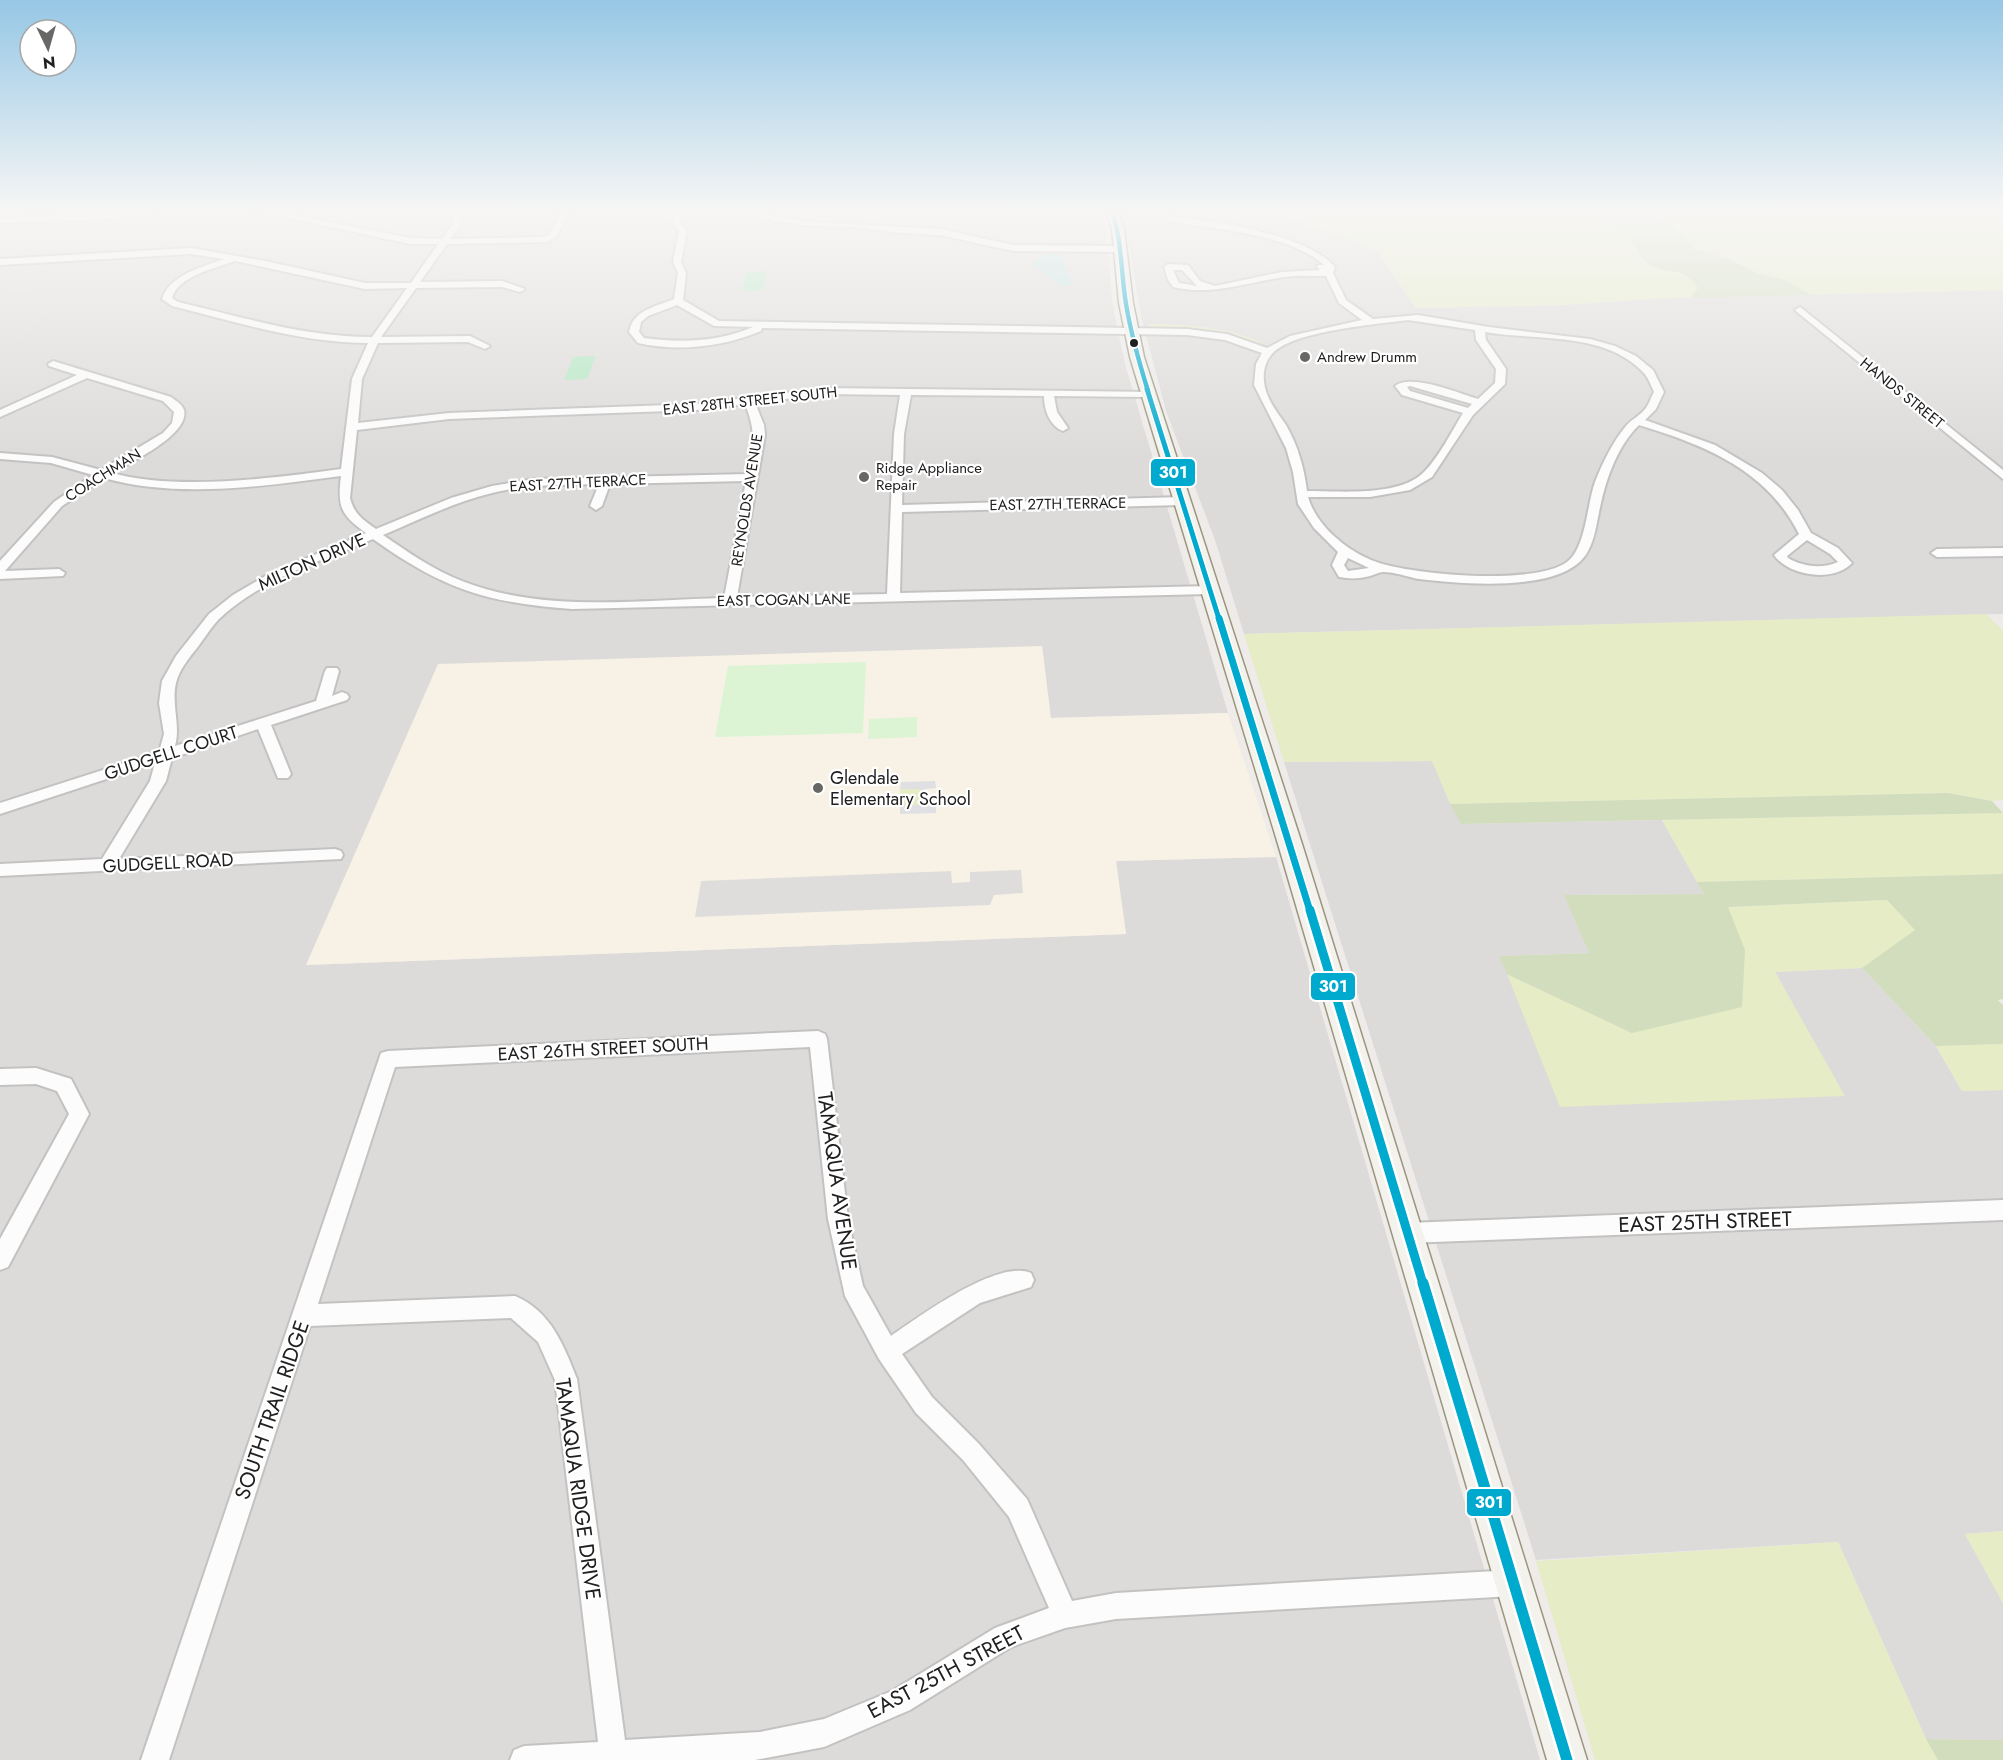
<svg xmlns="http://www.w3.org/2000/svg" width="2003" height="1760" viewBox="0 0 2003 1760" font-family="Jost,sans-serif">
<style>
.residential{fill:#dddbda}
.education{fill:#f7f2e5}
.religious{fill:#dcdbda}
.grass{fill:#e5ecc6}
.forest{fill:#d1ddbd}
.park{fill:#dcf4d4}
.pitch{fill:#b2e7c2}
.parking{fill:#dedddc}
.plaza{fill:#dfdfe4}
.water{fill:#bbe3e1}
.lines{fill:none;stroke-linecap:round;stroke-linejoin:round}
.minor-casing{stroke:#c4c2c1;stroke-width:4}
.secondary-casing{stroke:#9a957f;stroke-width:3}
.minor{fill:#fcfcfc;fill-rule:evenodd}
.secondary{fill:#f4f2ec;fill-rule:evenodd}
.bus-1-far4-casing{stroke:#fff;stroke-width:7}
.bus-1-far3-casing{stroke:#fff;stroke-width:8}
.bus-1-far2-casing{stroke:#fff;stroke-width:10}
.bus-1-far1-casing{stroke:#fff;stroke-width:14}
.bus-1-casing{stroke:#fff;stroke-width:16}
.bus-1-far4{stroke:#00a9ce;stroke-width:4.5}
.bus-1-far3{stroke:#00a9ce;stroke-width:5}
.bus-1-far2{stroke:#00a9ce;stroke-width:7}
.bus-1-far1{stroke:#00a9ce;stroke-width:9}
.bus-1{stroke:#00a9ce;stroke-width:11}
.bus-dot{fill:#202020;stroke:#fff;stroke-width:2}
.poi-dot{fill:#686766;stroke:#fff;stroke-width:2}
.labels{text-anchor:middle;stroke-width:4.5;stroke-linejoin:round;paint-order:stroke}
.far-poi-label{font-size:15px;fill:#202020;stroke:#fff;text-anchor:start}
.far-street-label{font-size:15px;fill:#202020;stroke:#fff}
.street-label{font-size:18px;fill:#202020;stroke:#fff}
.poi-label{font-size:18px;fill:#202020;stroke:#fff;text-anchor:start}
.near-street-label{font-size:21px;fill:#202020;stroke:#fff}
.line-badge{stroke:#fff;stroke-width:2}
.badge-label{font-size:16px;text-anchor:middle;font-weight:bold;fill:#fff}
</style>
<rect width="100%" height="100%" fill="#eeebe9"/>
<path class="residential" d="M0,211H1101L1106,230L1113,307L1125,364L1228,713L1050,718L1042,646L307,965L1126,934L1115,861L1276,857L1540,1760H0V351L73,288L0,289Z
M1119,211H1261L1278,214L1377,250L1416,308L1561,305L1668,298L2003,290V614L1244,634L1215,540L1166,411L1141,316L1129,245Z
M1432,761L1461,824L1662,820L1704,894L1565,895L1589,953L1500,956L1844,1096L1775,972L1862,968L1936,1046L1962,1091L2003,1090V1531L1965,1534L2003,1603V1740L1926,1739L1838,1542L1536,1560L1284,762Z"/>
<path class="education" d="M1042,646L1051,718L1228,713L1276,857L1116,861L1126,934L306,965L438,664Z"/>
<path class="religious" d="M74,287L0,351V289Z"/>
<path class="grass" d="M1261,211H2003V290L1668,298L1561,305L1416,308L1377,250L1278,214Z
M1151,324C1184,324 1236,328 1265,345L1224,335L1146,327Z
M1986,614L2003,631V800L1992,801L1948,793L1450,804L1432,761L1284,762L1244,634Z
M900,789H920V806H900Z
M2003,813V874L1697,882L1662,820Z
M1887,900L1915,930L1862,968L1775,972L1845,1096L1560,1107L1507,974L1632,1033L1745,950L1727,907Z
M2003,1044V1090L1962,1091L1936,1046Z
M2003,1531V1603L1965,1534Z
M1838,1542L1926,1739L1938,1760H1595L1536,1561Z"/>
<path class="forest" d="M1559,211H1639L1662,220L1675,228L1695,249L1729,259L1759,274L1784,280L1811,295L1690,298L1698,288C1679,262 1669,277 1649,264C1640,258 1636,246 1628,239C1609,221 1584,218 1559,211Z
M1948,793L1992,801L2003,813L1461,824L1450,804Z
M2003,874V999L1998,1000L2003,1005V1044L1936,1046L1862,968L1915,930L1887,900L1728,907L1745,950L1742,1007L1632,1033L1507,974L1499,956L1589,953L1564,895L1704,894L1697,882Z
M1926,1739L2003,1740V1760H1938Z"/>
<path class="park" d="M866,662L863,733L715,737L728,666Z
M917,717V737L868,739L869,719Z"/>
<path class="pitch" d="M766,272L763,290L742,291L746,273Z
M596,356L587,379L564,380L573,357Z"/>
<path class="parking" d="M1021,870L1023,893L994,895L990,905L695,917L701,881L951,871L952,883L970,882V872Z"/>
<path class="plaza" d="M935,781L936,788L925,789V805H936V813L900,814V806L920,805V789H900L901,782Z"/>
<path class="water" d="M1059,251L1073,285L1062,286L1033,266C1038,256 1049,252 1059,251Z"/>
<g class="lines">
<g class="minor-casing">
<path id="minor" d="M136,211H163L107,219L0,223V219Z
M255,211H272L411,238L442,239L453,224L452,211H460C464,223 457,230 450,239L543,237L550,234L561,211H569L557,236L548,242L447,244L420,282L502,281L525,289L520,292L502,287L416,288L381,337L470,336L490,346L485,349L468,342L378,343L362,379L358,423L449,413L697,404L825,388L1153,392V396L1149,397L1054,396L1057,412L1068,428L1063,431C1050,426 1044,410 1044,396L911,395L904,434L902,505L1182,497L1188,501L1182,505L902,512L900,593L1210,586L1216,590L1210,594L572,609C487,603 443,589 373,539C321,561 261,579 219,619C211,627 204,639 197,648C189,658 179,670 176,683C171,705 181,725 175,746L316,701L325,671L327,668H337L339,671L332,696L342,692L347,694L349,697L347,700L271,725L291,774L288,778H278L258,729L172,758L166,781L119,859L335,849L341,851L343,855L341,859L0,876V864L102,859L150,781L155,763L0,814V803L159,752L164,734L159,703L162,681L176,656L209,614L233,595L267,575L366,533C341,515 337,507 341,476C266,486 178,499 104,478L62,506L5,571L59,569L65,573L63,576L0,579V561L54,502L93,475L51,463L0,459V453L52,457L101,470L163,433L172,423L174,412L163,401L87,378L0,417V410L77,375L49,366L48,364L53,361L171,397C176,401 182,404 184,410C190,435 129,463 112,473C177,491 274,478 341,469L352,379L368,343C302,343 236,322 172,306L162,299C169,275 203,267 224,259L191,254L0,265V259L191,248L265,261L365,283H411L438,244H411ZM235,261L365,289L407,288L372,337C305,337 242,317 178,302L172,298C178,276 216,268 235,261ZM825,394L900,395L894,434L887,594L737,597L765,435L764,425L755,403ZM745,404C757,434 753,443 747,474L534,479L492,486L451,498L376,529C363,520 354,514 350,498L357,430L449,419L697,410ZM746,481L724,598C639,600 543,613 462,581C433,570 408,552 383,535C419,520 454,502 492,493C527,484 563,485 599,484L590,506L596,510L602,506L610,484Z
M680,211H690L682,217L680,223L687,231L681,262L686,273L683,300L719,321L1187,329L1227,334L1267,348L1290,336L1362,320L1339,303L1326,276C1312,276 1298,275 1284,277C1245,283 1212,296 1173,287L1168,280L1164,267L1168,264L1188,265L1200,281L1215,286L1282,272L1320,270L1317,267L1318,265H1324C1289,233 1212,229 1167,221V217H1170C1213,220 1306,234 1335,267L1333,273L1346,300L1373,319L1418,315L1489,327L1590,339L1615,346L1636,356L1653,370L1664,392L1656,409L1645,420L1715,445L1762,473L1782,490L1798,510L1811,533L1838,548L1852,563C1834,583 1788,576 1774,555L1799,534C1767,470 1705,445 1639,425C1619,444 1607,476 1601,503C1597,519 1596,537 1588,551C1566,594 1461,584 1419,579C1408,577 1395,572 1383,572C1379,572 1374,575 1370,576C1359,579 1350,579 1339,577L1332,565L1338,552L1314,528L1298,504L1293,472L1286,448L1254,385L1256,364L1262,353L1225,340L1187,335L762,328L761,331C723,347 679,352 638,343L629,332C633,310 655,307 674,299L678,273L673,262L679,231L672,223L675,214ZM1173,270H1182L1197,286L1179,283ZM677,305L714,326L753,327C718,342 682,343 644,338L639,332L641,322L648,316ZM1408,320L1475,330L1476,340L1496,369L1495,383L1478,399C1458,393 1411,373 1395,386L1402,395L1463,413C1452,431 1439,457 1424,472C1400,497 1340,491 1307,491C1304,467 1298,446 1286,425C1279,415 1271,405 1267,394C1262,381 1262,365 1272,354C1291,331 1378,324 1408,320ZM1485,332C1536,341 1604,331 1643,372C1648,377 1651,385 1654,392C1651,397 1649,404 1646,408C1640,416 1632,419 1626,426C1612,443 1603,462 1595,482C1587,504 1586,548 1567,562C1535,586 1406,575 1371,560C1345,549 1316,525 1308,497H1370L1410,490L1432,477L1473,415L1505,384L1506,369L1486,340ZM1410,386L1472,404L1468,408L1410,391L1407,387ZM1807,540L1830,554L1838,562C1823,569 1803,567 1788,558L1787,556ZM1348,558L1369,568L1348,571L1344,565Z
M747,211H759L774,217L809,222L940,229L1013,245L1120,246L1124,249L1120,252L1013,251L940,235L891,232L855,227L809,226L772,221Z
M1800,307L2003,470V479L1797,312L1795,310Z
M2003,548V556L1937,557L1931,553L1937,549Z
M818,1031L825,1034L827,1039L848,1219L863,1286L891,1336C919,1317 997,1259 1031,1273L1034,1280L1031,1287L980,1303L902,1354L932,1397L979,1444L1027,1499L1072,1601L1116,1593L1513,1570L1522,1574L1526,1583L1522,1592L1513,1596L1116,1619L1065,1628L1011,1647L910,1710L824,1747L755,1760H510L514,1750L524,1746L598,1742L555,1380L538,1342L511,1318L310,1326L169,1760H141L381,1053L388,1051ZM810,1047L828,1219L845,1296L879,1359L916,1413L963,1460L1009,1517L1049,1608L995,1628L892,1691L824,1719L760,1732L625,1740L577,1379C564,1346 551,1311 515,1296L318,1304L395,1067Z
M36,1068L71,1079L89,1114L8,1267L0,1270V1239L69,1114L57,1091L36,1084L0,1085V1069Z
M2003,1200V1220L1407,1243L1400,1240L1397,1233L1400,1226L1407,1223Z"/>
</g>
<g class="secondary-casing">
<path id="secondary" d="M1106,211H1118L1124,229L1133,303L1144,357L1302,844L1587,1760H1547L1278,844L1130,357L1119,303L1112,229Z"/>
</g>
<use href="#minor" class="minor"/>
<use href="#secondary" class="secondary"/>
<g class="bus-1-far4-casing">
<path id="bus-1-far4" d="M1112,211C1122,241 1121,273 1126,304C1131,334 1139,362 1148,391"/>
</g>
<g class="bus-1-far3-casing">
<path id="bus-1-far3" d="M1147,389L1219,619"/>
</g>
<g class="bus-1-far2-casing">
<path id="bus-1-far2" d="M1219,618L1310,911"/>
</g>
<g class="bus-1-far1-casing">
<path id="bus-1-far1" d="M1310,910L1423,1284"/>
</g>
<g class="bus-1-casing">
<path id="bus-1" d="M1423,1283L1567,1760"/>
</g>
<use href="#bus-1-far4" class="bus-1-far4"/>
<use href="#bus-1-far3" class="bus-1-far3"/>
<use href="#bus-1-far2" class="bus-1-far2"/>
<use href="#bus-1-far1" class="bus-1-far1"/>
<use href="#bus-1" class="bus-1"/>
</g>
<linearGradient id="sky" x2="0" y2="1"><stop stop-color="#96c7e5"/><stop offset="0.46" stop-color="#f7f6f5"/><stop offset="1" stop-color="#f7f6f5" stop-opacity="0"/></linearGradient>
<rect width="2003" height="458" fill="url(#sky)"/>
<circle class="bus-dot" cx="1134" cy="343" r="5"/>
<g class="poi-dot">
<circle cx="1305" cy="357" r="6"/>
<circle cx="864" cy="477" r="6"/>
<circle cx="818" cy="788" r="6"/>
</g>
<g class="labels">
<g class="far-poi-label">
<text x="1317" y="362">Andrew Drumm</text>
<text x="876" y="473">Ridge Appliance<tspan x="876" dy="17">Repair</tspan></text>
</g>
<g class="far-street-label">
<text transform="translate(1902 393) rotate(39)" y="5">HANDS STREET</text>
<text transform="translate(750 401) rotate(-6)" y="5">EAST 28TH STREET SOUTH</text>
<text transform="translate(103 475) rotate(-32)" y="5">COACHMAN</text>
<text transform="translate(578 483) rotate(-3)" y="5">EAST 27TH TERRACE</text>
<text transform="translate(747 500) rotate(-81)" y="5">REYNOLDS AVENUE</text>
<text transform="translate(1058 504) rotate(-1)" y="5">EAST 27TH TERRACE</text>
<text transform="translate(784 600) rotate(-1)" y="5">EAST COGAN LANE</text>
</g>
<g class="street-label">
<text transform="translate(312 562) rotate(-24)" y="6">MILTON DRIVE</text>
<text transform="translate(171 753) rotate(-18)" y="6">GUDGELL COURT</text>
<text transform="translate(168 863) rotate(-3)" y="6">GUDGELL ROAD</text>
<text transform="translate(603 1049) rotate(-3)" y="6">EAST 26TH STREET SOUTH</text>
</g>
<g class="poi-label">
<text x="830" y="784">Glendale<tspan x="830" dy="21">Elementary School</tspan></text>
</g>
<g class="near-street-label">
<text transform="translate(837 1181) rotate(82)" y="7">TAMAQUA AVENUE</text>
<text transform="translate(1705 1222) rotate(-2)" y="7">EAST 25TH STREET</text>
<text transform="translate(272 1410) rotate(-71)" y="7">SOUTH TRAIL RIDGE</text>
<text transform="translate(578 1489) rotate(82)" y="7">TAMAQUA RIDGE DRIVE</text>
<text transform="translate(946 1672) rotate(-28)" y="7">EAST 25TH STREET</text>
</g>
</g>
<g class="line-badge">
<rect x="1150" y="458" width="46" height="29" rx="6" fill="#00a9ce"/>
<rect x="1310" y="972" width="46" height="29" rx="6" fill="#00a9ce"/>
<rect x="1466" y="1488" width="46" height="29" rx="6" fill="#00a9ce"/>
</g>
<g class="badge-label">
<text x="1173" y="478">301</text>
<text x="1333" y="992">301</text>
<text x="1489" y="1508">301</text>
</g>
<g transform="translate(48 48) rotate(175)"><circle r="28" fill="#ffffff" stroke="#a6a6a6" stroke-width="1.5"/>
<path d="M0-4.5L10 22L0 15L-10 22Z" fill="#686766"/>
<text y="-9" font-size="16" font-weight="bold" text-anchor="middle" fill="#202020">N</text>
</g>
</svg>
